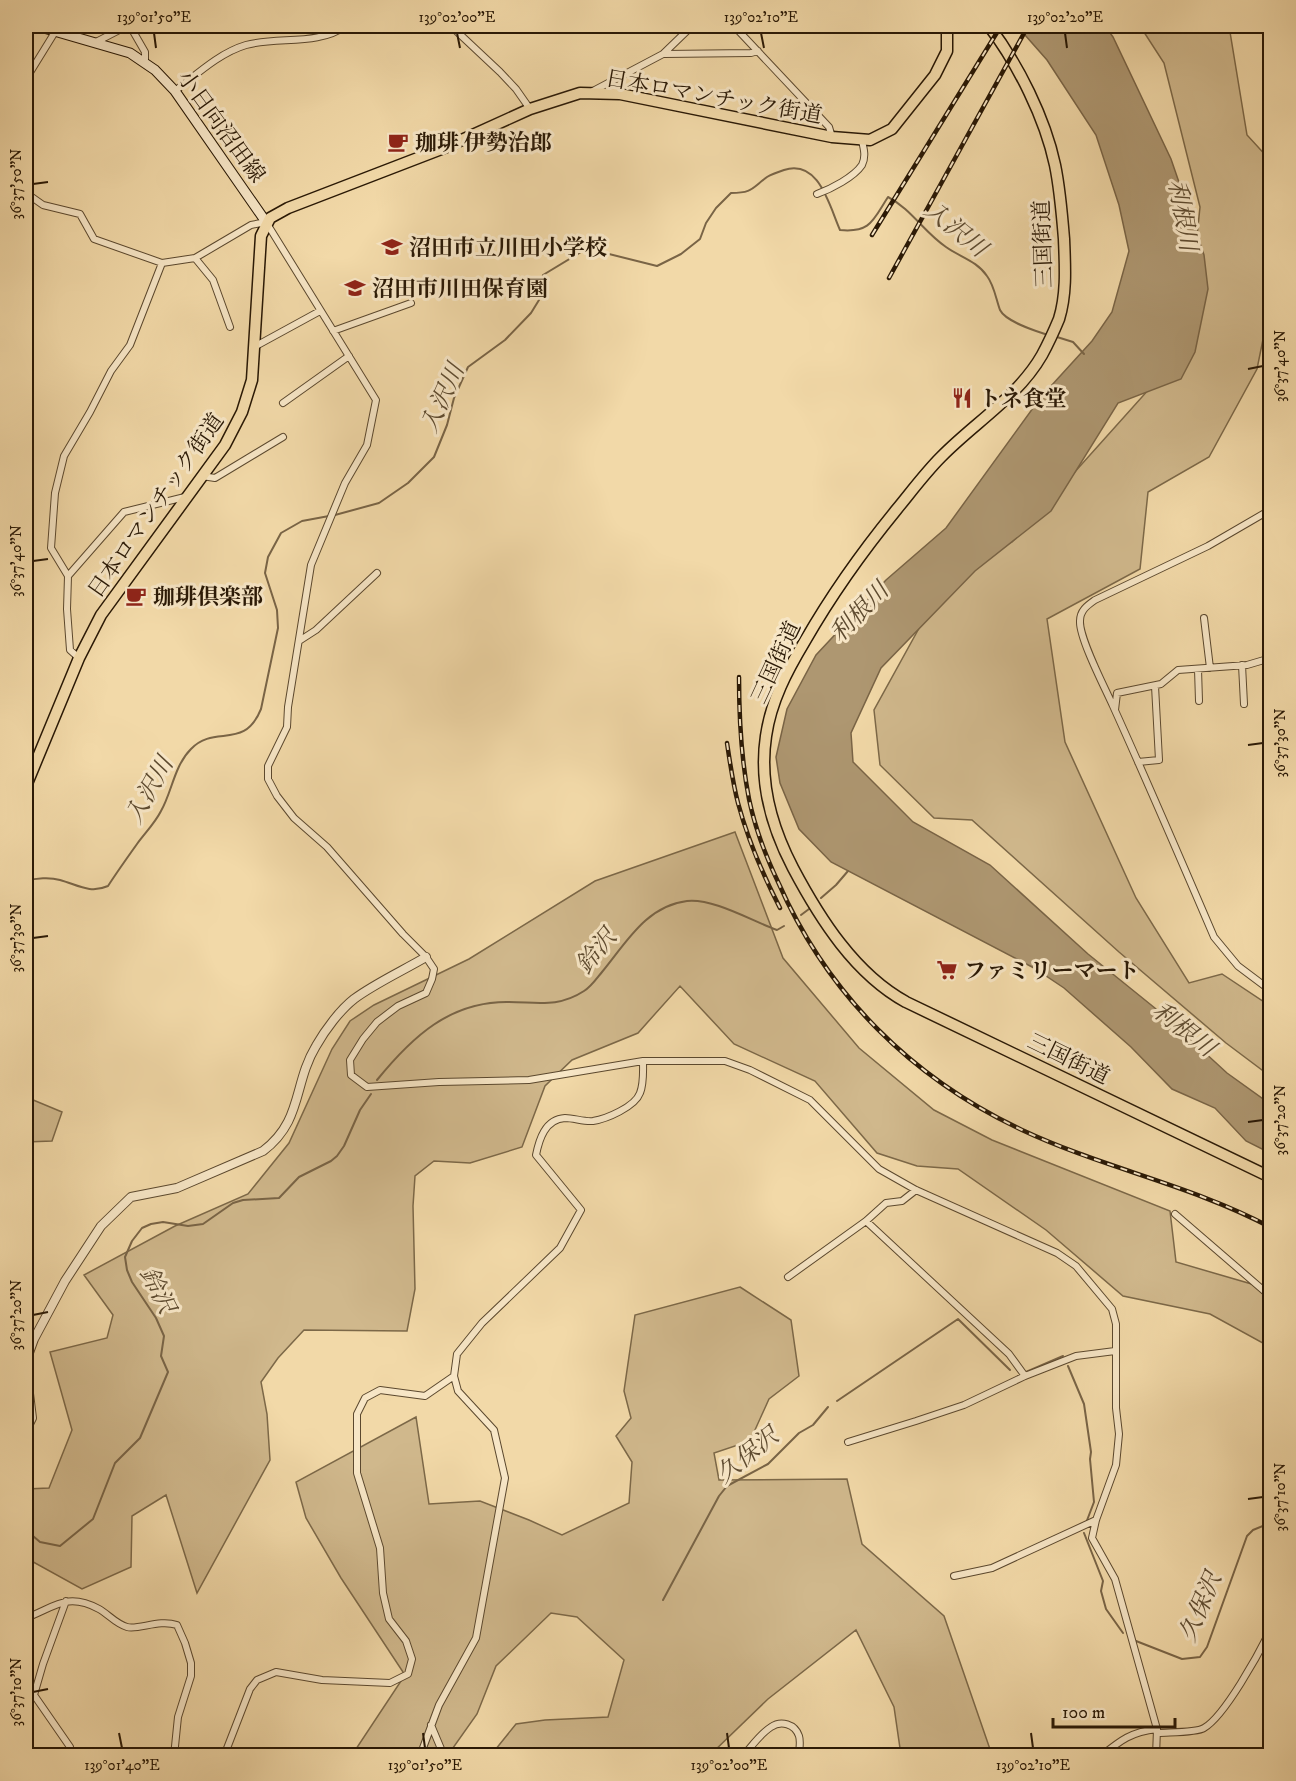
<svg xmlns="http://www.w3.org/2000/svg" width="1296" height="1781" viewBox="0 0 1296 1781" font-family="'IM FELL DW Pica','Noto Serif JP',serif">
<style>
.green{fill:#d0b88c;stroke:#7c6848;stroke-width:1.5}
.water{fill:#ae9771;stroke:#796446;stroke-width:1.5}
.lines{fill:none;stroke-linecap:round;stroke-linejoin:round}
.stream{stroke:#796446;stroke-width:2}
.minor-casing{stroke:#5b482e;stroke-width:8}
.tertiary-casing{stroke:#5b482e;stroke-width:10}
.secondary-casing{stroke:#291805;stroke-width:11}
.trunk-casing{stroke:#291805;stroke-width:13}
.minor{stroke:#f7e6c6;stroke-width:6}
.tertiary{stroke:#f7e6c6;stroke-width:8}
.secondary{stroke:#f7e6c6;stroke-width:9}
.trunk{stroke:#f2d9a8;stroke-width:10}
.rail-casing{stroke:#291805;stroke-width:4.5}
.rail{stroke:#f7e6c6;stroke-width:2;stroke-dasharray:7;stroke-linecap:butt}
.ticks{fill:none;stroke:#291805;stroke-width:2}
.labels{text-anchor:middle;stroke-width:6;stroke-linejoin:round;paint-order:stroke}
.street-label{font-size:22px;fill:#291805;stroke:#f7e6c6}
.poi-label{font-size:22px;font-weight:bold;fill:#291805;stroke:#f7e6c6;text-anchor:start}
.water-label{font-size:24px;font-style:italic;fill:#5e4b30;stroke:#f7e6c6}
.neatline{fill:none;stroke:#291805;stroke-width:2}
.ticks-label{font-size:15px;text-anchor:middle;fill:#291805}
</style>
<rect width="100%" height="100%" fill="#f2d9a8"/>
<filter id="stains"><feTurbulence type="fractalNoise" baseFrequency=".00333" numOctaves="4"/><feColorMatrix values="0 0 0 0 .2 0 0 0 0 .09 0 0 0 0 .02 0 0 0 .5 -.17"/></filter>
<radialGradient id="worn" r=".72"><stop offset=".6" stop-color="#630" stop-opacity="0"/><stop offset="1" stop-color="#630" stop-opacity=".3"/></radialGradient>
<path class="green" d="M1140,26H1229L1247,135L1270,160V305L1257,369L1209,457L1148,492L1140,569L1047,619L1065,742L1136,898L1189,983L1222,974L1270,1006V1076L1226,1043L1119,952L972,820L934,818L880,765L874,710L950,572L1012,542L1185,349L1200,207L1164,63Z
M735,832L783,958L859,1048L934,1110L992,1140L1170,1211L1176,1262L1255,1285L1270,1300V1347L1210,1314L1123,1296L1046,1230L958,1169L917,1166L877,1153L815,1081L734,1044L680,986L638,1033L572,1060L545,1086L522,1147L470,1163L434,1161L415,1176L413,1206L415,1289L407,1331L304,1330L278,1358L261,1382L267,1414L270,1460L197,1593L166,1495L132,1516L131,1567L82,1589L26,1558V1489L49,1488L72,1430L50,1352L107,1338L113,1315L84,1275L175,1226L248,1194L289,1143L332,1049L350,1021L374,1005L469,959L595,881Z
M26,1097L62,1112L52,1141L26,1142Z
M740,1287L791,1320L799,1376L769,1399L750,1441L714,1453L719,1480L847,1479L862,1544L944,1616L992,1755H901L894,1707L856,1630L768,1699L710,1755H491L516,1724L545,1720L608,1717L624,1660L577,1617L551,1613L496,1666L477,1714L448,1755H352L405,1675L341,1578L306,1518L296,1482L416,1417L429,1504L480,1501L529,1520L562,1535L629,1503L632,1462L616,1436L631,1418L624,1391L635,1315Z"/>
<path class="water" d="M1017,26H1105L1113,37L1171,159L1204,255L1208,289L1195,352L1181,379L1118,403L1051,511L975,571L881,668L851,733L853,762L913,822L990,865L1088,954L1166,1017L1227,1073L1270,1104V1153L1246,1141L1215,1108L1172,1089L1131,1047L1064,988L1034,968L831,862L799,829L780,783L776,757L787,709L816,655L886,580L946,528L1041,397L1092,341L1112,312L1129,251L1119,205L1096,135L1047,60Z"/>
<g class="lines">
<path class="stream" d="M1057,337L1073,342L1084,354
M335,515L379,503L408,483L434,457L447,425L454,398L468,367L505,340L531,313L539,300L543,275L581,252L593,250L657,266L681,254L700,239L706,223L716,208L731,193C752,193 751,189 767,177C772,174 778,172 784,170C819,159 829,205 840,230C871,233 873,220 888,197C911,209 924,232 946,247C960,257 977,261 987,276C994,285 996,299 1000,310C1006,322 1036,331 1048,335
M26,881C36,878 50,877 60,880C78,885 90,894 108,886C117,872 127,858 137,844C145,833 155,823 161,811C172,792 174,766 191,749C215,724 244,751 261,709L278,628L277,610L265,573L268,557L281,533L302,521L329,516
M821,898L836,885L848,871
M801,915L809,909
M377,1080C412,1037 450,1001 509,1002C537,1002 558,1008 584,991C591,987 597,978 602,972C626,943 646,906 687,901C713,898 752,921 777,930L784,926
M1068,1366L1084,1404L1091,1452L1090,1459L1094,1502L1086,1523
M1026,1372L1063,1356
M837,1401L958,1319L1010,1370
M26,1530L40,1542L60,1546L93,1519L115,1463L140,1438L168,1372L161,1356L164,1336L156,1318L132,1282L127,1270L125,1257L132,1241L142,1228L151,1224L163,1222L188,1226L203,1224L233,1203L243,1200L279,1198L299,1177L331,1161L337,1156L344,1146L360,1110L371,1094
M1084,1533L1103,1581L1101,1591L1106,1609L1123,1633
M663,1600L719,1496L727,1486L768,1464L799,1433L813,1425L828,1407
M1136,1641L1182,1659L1200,1657L1207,1647L1247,1536L1253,1530L1270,1523"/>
<g class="minor-casing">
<path id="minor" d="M130,26L145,52V61
M451,26L500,72L516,89L530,109
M734,26L829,127L832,137
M96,42L127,26
M664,54L751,53L758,51
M26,79L55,32
M175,91C196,75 219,53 246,45C279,36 317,46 346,26
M593,91L663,54L692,26
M26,193L43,205L80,214L94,239L162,263
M817,194C831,189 854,177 862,165C866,157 864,149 862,141
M195,258L213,280L230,327
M333,331L411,303
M254,347L320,311
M283,403L349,356
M202,476L215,478L283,437
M1270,510L1208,546L1095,600C1088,605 1080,610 1080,621C1079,638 1105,688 1113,706C1148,783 1181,860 1214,937L1238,966L1270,990
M68,576L124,512L185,497
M1204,618L1210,668
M299,641L316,630L377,573
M79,658L70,650L67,609L68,576L51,548L55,493L64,456L90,412L111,371L130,345L162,263L195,258L251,225L266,222L376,400L367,445L345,483L311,565L288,707L287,727L268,766V779L277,796L294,818L327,847L403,934L426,957L434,969L432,979L426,993L398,1006L377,1022L363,1039L350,1060L351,1075L367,1087L439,1082L529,1080L643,1061H725L750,1070L810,1100L879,1169L916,1190L1057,1253L1076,1266L1112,1309L1116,1324V1408L1119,1434L1116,1465L1096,1520L1092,1538L1115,1579L1157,1729L1156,1756
M1242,665L1244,704
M1198,669L1199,701
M1115,710L1117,693L1161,684L1178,670L1247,665L1264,660H1270
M1138,762L1159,760L1155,686
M1175,1214L1270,1296
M866,1221L1009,1354L1025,1376
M788,1277L866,1221L886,1203L902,1201L916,1190
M848,1442L916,1421L964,1405L1025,1376L1076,1356L1115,1351
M954,1576L992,1568L1096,1520
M66,1601L43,1664L34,1695L70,1747L71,1756
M26,1618C55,1607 67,1592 99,1609C108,1614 116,1624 127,1627C139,1630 159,1619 177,1625L185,1643L191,1663V1676L178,1717L174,1756
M431,1725L444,1756
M1158,1733C1169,1732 1196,1733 1204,1728C1225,1716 1259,1653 1270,1631
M224,1756L250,1689L257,1680L276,1672L322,1680L390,1683L408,1674L412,1659L406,1641L389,1619L383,1593L380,1548L357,1473V1414L365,1398L380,1390L425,1396L454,1376
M420,1756L439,1705L476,1638L505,1478L494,1430L458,1391L454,1376L457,1354L482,1323L560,1248L581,1210L536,1155C539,1140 545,1119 565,1118C574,1118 584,1122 593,1121C606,1119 635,1107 640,1093C644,1083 643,1071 643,1061
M743,1756C752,1746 760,1734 771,1727C781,1720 795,1724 799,1736C801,1742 799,1749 799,1756
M1101,1756C1121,1740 1131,1732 1157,1729"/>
</g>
<g class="tertiary-casing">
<path id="tertiary" d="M26,1361L34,1339L65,1281L101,1226L131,1197L177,1188L263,1151C303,1121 293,1084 316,1046C325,1030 340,1010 354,999C374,984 404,970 426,957
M26,1369L32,1418L26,1430"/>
</g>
<g class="secondary-casing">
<path id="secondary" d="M37,26L130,53L155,70L175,91L266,222"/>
</g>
<g class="trunk-casing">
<path id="trunk" d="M989,26C1018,64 1045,118 1055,165C1060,189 1062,214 1064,239C1065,265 1067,293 1059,319C1054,331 1048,344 1042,355C1018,397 974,423 941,457C925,473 911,492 897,509C861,553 833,592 805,641C787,671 771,701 766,736C759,782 772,828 793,868C820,919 855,974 906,1002L1270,1177
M26,786L79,658L101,615L225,445L242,412L252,380L261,236L270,218L288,208L444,148L530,109L580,93L620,94L832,137L870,140L892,129L935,75L947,51V26"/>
</g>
<use href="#minor" class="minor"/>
<use href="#tertiary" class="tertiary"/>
<use href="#secondary" class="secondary"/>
<use href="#trunk" class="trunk"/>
<g class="rail-casing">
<path id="rail" d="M872,235L1001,26
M889,278L1028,26
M739,677C739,718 741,758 749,799C755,828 766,857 779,884C828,995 912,1078 1022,1130C1103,1168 1191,1185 1270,1227
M727,743C730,763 733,784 738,803C748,840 763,875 780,908"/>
</g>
<use href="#rail" class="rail"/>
</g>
<path class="ticks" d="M154,33L156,48M457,33L460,48M761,33L764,48M1065,33L1067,48M33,184L48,182M1248,369L1263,366M33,561L48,559M1248,745L1263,743M33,938L48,936M1248,1122L1263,1120M33,1315L48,1312M1248,1499L1263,1497M33,1692L48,1689M119,1733L122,1748M423,1733L425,1748M727,1733L729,1748M1031,1733L1033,1748"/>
<defs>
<g id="cafe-bare" transform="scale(1.62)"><path d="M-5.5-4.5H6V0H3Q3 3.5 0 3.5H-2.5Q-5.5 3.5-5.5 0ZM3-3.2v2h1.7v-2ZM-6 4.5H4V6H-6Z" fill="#8f2418" stroke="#f7e6c6" stroke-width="2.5" paint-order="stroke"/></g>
<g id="school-bare" transform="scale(1.62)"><path d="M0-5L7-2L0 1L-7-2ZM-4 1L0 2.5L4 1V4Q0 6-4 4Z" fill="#8f2418" stroke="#f7e6c6" stroke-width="2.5" paint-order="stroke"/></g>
<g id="restaurant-bare" transform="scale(1.62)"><path d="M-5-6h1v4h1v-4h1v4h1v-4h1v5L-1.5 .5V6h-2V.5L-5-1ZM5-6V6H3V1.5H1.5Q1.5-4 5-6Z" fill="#8f2418" stroke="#f7e6c6" stroke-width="2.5" paint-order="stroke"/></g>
<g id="supermarket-bare" transform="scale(1.62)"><path d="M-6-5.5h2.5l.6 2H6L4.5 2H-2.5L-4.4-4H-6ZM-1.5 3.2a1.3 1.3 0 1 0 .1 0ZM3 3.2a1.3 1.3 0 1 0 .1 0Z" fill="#8f2418" stroke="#f7e6c6" stroke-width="2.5" paint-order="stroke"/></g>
</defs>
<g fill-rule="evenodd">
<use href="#cafe-bare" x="398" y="142"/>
<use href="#school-bare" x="392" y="247"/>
<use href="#school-bare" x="355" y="288"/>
<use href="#restaurant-bare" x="962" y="398"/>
<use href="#cafe-bare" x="136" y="596"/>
<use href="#supermarket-bare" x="947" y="970"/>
</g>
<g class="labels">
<g class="street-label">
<text transform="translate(714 96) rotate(10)" y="8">日本ロマンチック街道</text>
<text transform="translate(222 126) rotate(54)" y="8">小日向沼田線</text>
<text transform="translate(1042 244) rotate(-92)" y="8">三国街道</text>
<text transform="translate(155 505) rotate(-55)" y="8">日本ロマンチック街道</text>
<text transform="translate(775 662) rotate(-65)" y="8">三国街道</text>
<text transform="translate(1069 1058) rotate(26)" y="8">三国街道</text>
</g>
<g class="poi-label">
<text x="415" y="150">珈琲 伊勢治郎</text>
<text x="409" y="255">沼田市立川田小学校</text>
<text x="372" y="296">沼田市川田保育園</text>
<text x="979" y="406">トネ食堂</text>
<text x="153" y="604">珈琲倶楽部</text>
<text x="964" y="978">ファミリーマート</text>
</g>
<g class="water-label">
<text transform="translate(1183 215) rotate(80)" y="8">利根川</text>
<text transform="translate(956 229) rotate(39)" y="8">入沢川</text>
<text transform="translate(442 398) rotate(-66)" y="8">入沢川</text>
<text transform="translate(859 612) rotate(-46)" y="8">利根川</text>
<text transform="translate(149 790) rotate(-61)" y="8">入沢川</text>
<text transform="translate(596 951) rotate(-51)" y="8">鈴沢</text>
<text transform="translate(1184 1029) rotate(38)" y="8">利根川</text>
<text transform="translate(158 1290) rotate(63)" y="8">鈴沢</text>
<text transform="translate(747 1455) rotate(-39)" y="8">久保沢</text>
<text transform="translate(1200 1607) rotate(-67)" y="8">久保沢</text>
</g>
</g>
<rect width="1296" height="1781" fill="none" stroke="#f2d9a8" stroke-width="66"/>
<path d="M1053 1718v9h122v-9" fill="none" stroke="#291805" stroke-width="3"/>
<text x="1062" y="1718" font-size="18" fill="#291805" stroke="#f7e6c6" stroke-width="4.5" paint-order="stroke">100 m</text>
<rect x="33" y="33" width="1230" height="1715" class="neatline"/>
<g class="ticks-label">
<text x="154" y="22">139°01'50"E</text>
<text x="457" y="22">139°02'00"E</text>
<text x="761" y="22">139°02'10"E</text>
<text x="1065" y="22">139°02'20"E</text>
<text transform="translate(16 184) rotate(-90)" y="5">36°37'50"N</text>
<text transform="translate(1280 366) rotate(-90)" y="5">36°37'40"N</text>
<text transform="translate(16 561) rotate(-90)" y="5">36°37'40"N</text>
<text transform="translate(1280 743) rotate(-90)" y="5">36°37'30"N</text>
<text transform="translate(16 938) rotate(-90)" y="5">36°37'30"N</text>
<text transform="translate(1280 1120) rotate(-90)" y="5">36°37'20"N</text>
<text transform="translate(16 1315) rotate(-90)" y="5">36°37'20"N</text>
<text transform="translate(1280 1497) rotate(-90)" y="5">36°37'10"N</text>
<text transform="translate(16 1692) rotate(-90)" y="5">36°37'10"N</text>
<text x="122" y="1770">139°01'40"E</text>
<text x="425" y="1770">139°01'50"E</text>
<text x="729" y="1770">139°02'00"E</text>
<text x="1033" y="1770">139°02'10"E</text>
</g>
<rect width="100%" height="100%" filter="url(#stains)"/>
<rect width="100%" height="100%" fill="url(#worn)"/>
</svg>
